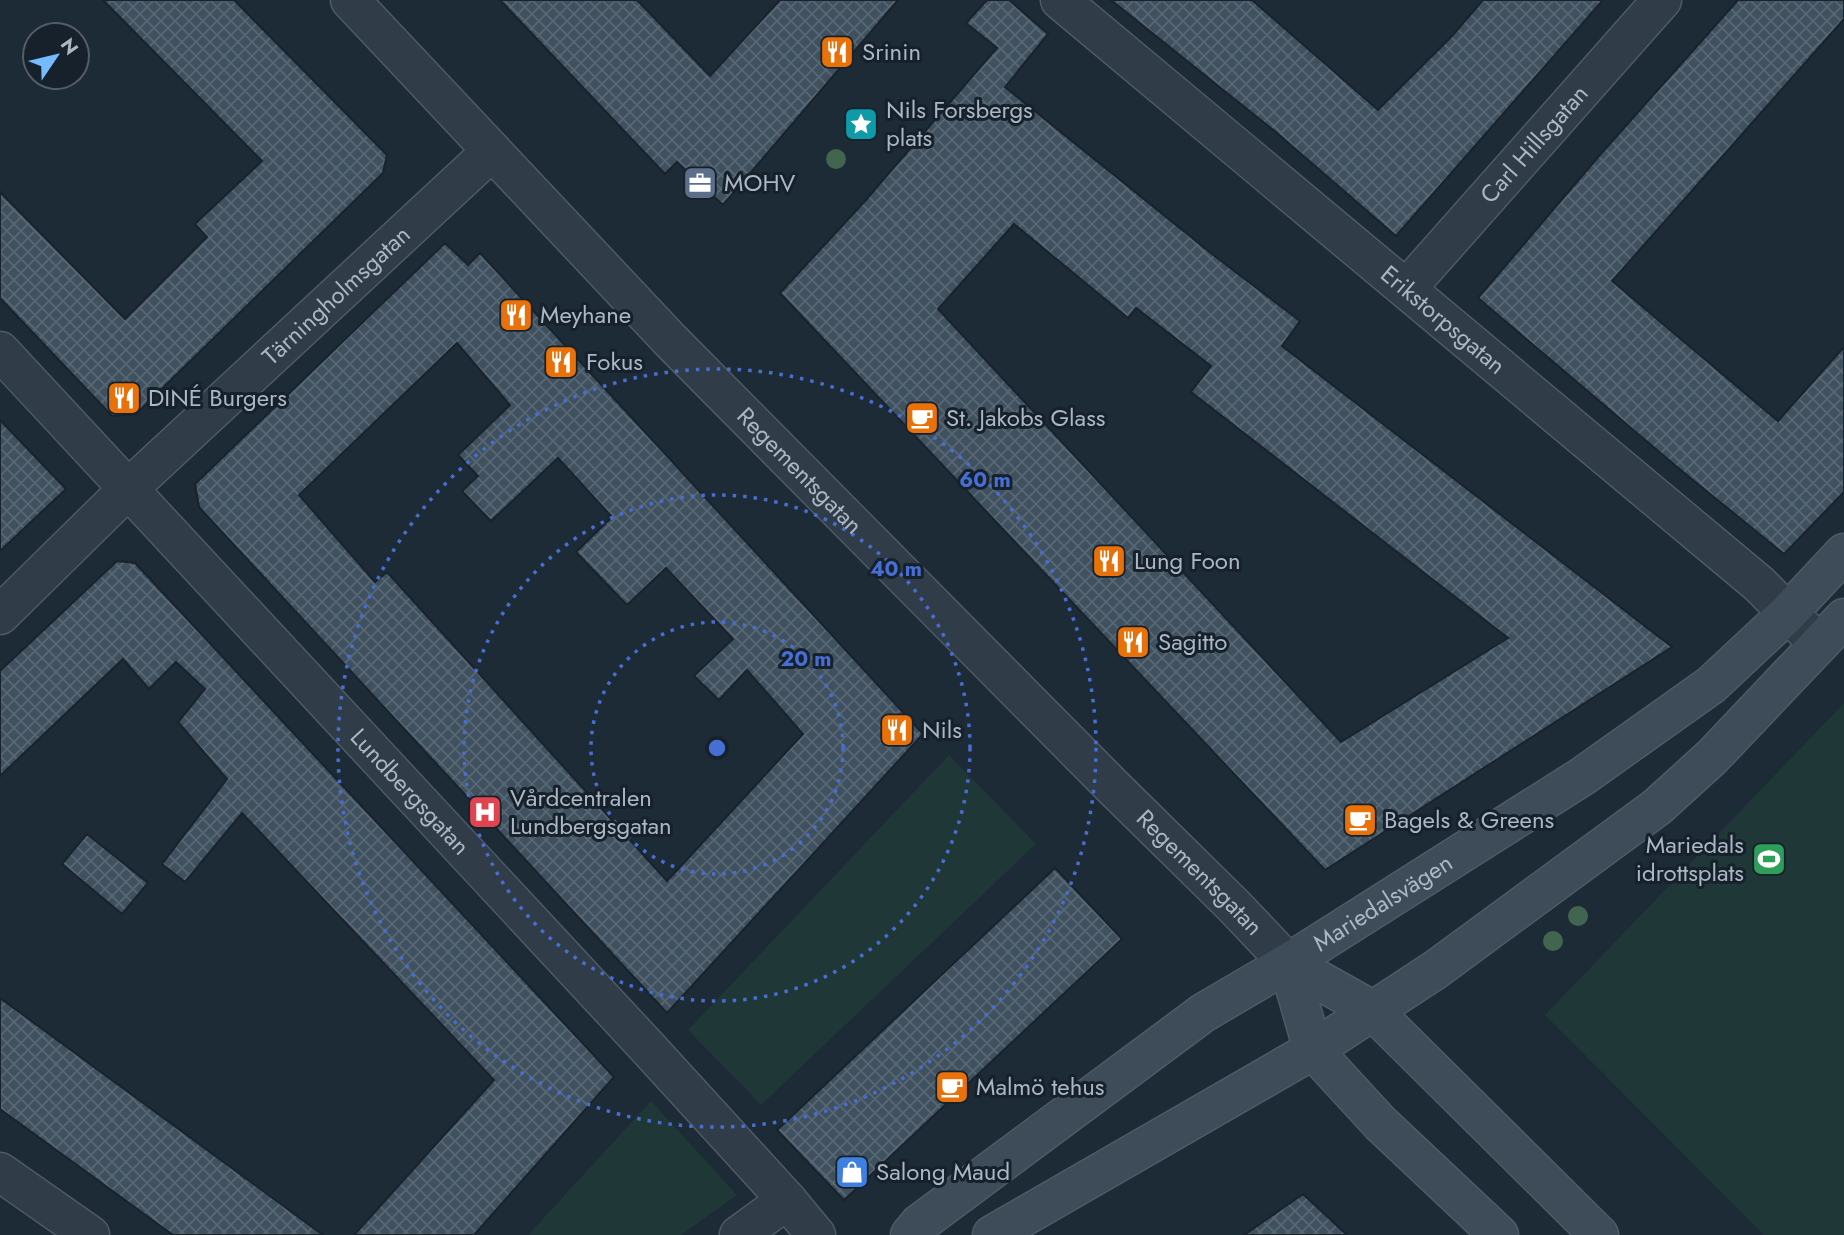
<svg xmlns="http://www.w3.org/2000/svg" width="1844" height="1235" viewBox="0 0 1844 1235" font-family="Jost,sans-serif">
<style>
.grass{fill:#1f3737}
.building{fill:url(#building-cross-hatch);stroke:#18232d;stroke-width:2;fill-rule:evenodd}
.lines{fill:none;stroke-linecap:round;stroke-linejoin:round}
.minor-casing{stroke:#4e5a65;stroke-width:41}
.tertiary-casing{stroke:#4e5a65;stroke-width:41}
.secondary-casing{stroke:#4e5a65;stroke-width:41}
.minor{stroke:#303c47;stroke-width:38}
.tertiary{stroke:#303c47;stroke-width:38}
.secondary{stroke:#3e4c5a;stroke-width:38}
.tree{fill:#426550}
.ring{fill:none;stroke:#476ed2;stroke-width:3.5;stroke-dasharray:3.5 7}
.labels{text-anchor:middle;stroke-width:6;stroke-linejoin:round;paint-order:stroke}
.poi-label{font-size:24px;fill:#aab7c4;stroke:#16212b;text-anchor:start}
.street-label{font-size:24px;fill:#aab7c4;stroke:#16212b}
.centre{fill:#476ed2;stroke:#16212b;stroke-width:3.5}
.ring-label{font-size:21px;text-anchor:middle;font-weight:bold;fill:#476ed2;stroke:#16212b;stroke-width:6;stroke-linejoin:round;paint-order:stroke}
</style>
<defs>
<pattern id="building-cross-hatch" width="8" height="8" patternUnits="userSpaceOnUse" patternTransform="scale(1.75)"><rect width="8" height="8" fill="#3f505e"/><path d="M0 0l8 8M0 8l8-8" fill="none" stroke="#586773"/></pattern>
</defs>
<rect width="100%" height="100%" fill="#1d2b36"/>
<path class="grass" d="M1844,703V1235H1764L1545,1015Z
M949,755L1036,844L761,1105L688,1030Z
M651,1101L737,1195L681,1235H528Z"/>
<path class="building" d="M103,0H234L387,155L383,173L136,414L112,416L0,298V192L125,319L207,237L195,224L262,161Z
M500,0H637L710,76L780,0H898L723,205L677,162L665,174Z
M987,0H1009L1048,34L1005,87L1212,254L1300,321L1282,346L1672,647L1325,870L780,293L865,201L997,48L966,23ZM1014,224L1128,318L1136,308L1211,366L1191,392L1508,638L1341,742L938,309Z
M1111,0H1252L1378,110L1452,36L1483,0H1603L1396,236L1277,133Z
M1738,0H1844V19L1612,281L1778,421L1844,347V492L1784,554L1677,467L1478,298L1599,156Z
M445,243L468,265L480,253L923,734L667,1013L199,507L195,484ZM457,343L510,405L458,455L478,476L462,491L491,521L558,458L612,517L576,552L627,605L666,568L733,639L694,676L719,700L747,670L803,734L667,881L387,572L375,582L299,495Z
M0,420L66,489L0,551Z
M117,561L135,563L614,1077L474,1235H354L494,1080L242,813L185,882L162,864L227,779L178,722L205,689L176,662L149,689L123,659L0,776V671Z
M87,834L148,883L122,914L62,864Z
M1055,868L1122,939L844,1200L777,1130Z
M0,998L323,1235H173L0,1109Z
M1303,1194L1347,1235H1244Z"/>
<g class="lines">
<g class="minor-casing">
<g id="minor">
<path id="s1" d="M1060,0L1759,584L1819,644"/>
<path id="s2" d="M1407,288L1662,0"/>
<path id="s3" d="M0,351L649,1049L787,1200L816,1235"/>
<path id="s4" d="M0,615L128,489L492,151"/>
<path d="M0,1172L90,1235"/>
<path d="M739,1235L787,1200"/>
</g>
</g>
<g class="tertiary-casing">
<g id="tertiary">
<path id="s5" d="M350,0L670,340L1114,788L1234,906L1288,963"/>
</g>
</g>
<g class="secondary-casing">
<g id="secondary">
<path d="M1288,963L1372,1010L1599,1235"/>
<path d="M1288,963L1313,1050L1380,1123L1499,1235"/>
<path id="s6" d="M910,1235L919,1224L1203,1013L1288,963L1583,776L1711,685L1787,614L1844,553"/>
<path d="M992,1235L1313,1050L1435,970L1657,807L1712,757L1844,618"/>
</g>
</g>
<use href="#minor" class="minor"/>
<use href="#tertiary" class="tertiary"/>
<use href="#secondary" class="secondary"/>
</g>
<g class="tree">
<circle cx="836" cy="159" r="10"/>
<circle cx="1578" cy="916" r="10"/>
<circle cx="1553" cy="941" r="10"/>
</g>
<g class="ring">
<circle cx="717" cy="748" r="126"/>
<circle cx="717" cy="748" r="253"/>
<circle cx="717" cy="748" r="379"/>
</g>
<defs>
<g id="restaurant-square" transform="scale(1.75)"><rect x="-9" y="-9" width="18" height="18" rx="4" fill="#e8710a" stroke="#16212b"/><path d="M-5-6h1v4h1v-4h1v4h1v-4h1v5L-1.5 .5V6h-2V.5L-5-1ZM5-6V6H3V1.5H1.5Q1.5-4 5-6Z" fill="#fff"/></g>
<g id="sight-square" transform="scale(1.75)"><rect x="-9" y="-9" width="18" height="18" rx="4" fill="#0f9aa8" stroke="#16212b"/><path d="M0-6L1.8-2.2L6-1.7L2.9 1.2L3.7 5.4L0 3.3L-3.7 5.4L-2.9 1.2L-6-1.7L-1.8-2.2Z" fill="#fff"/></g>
<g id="office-square" transform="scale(1.75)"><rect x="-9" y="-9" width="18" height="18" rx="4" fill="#5c6f8a" stroke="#16212b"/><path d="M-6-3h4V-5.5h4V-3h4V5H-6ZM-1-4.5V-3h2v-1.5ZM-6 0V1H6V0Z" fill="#fff"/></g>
<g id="cafe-square" transform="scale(1.75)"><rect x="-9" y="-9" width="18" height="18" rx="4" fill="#e8710a" stroke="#16212b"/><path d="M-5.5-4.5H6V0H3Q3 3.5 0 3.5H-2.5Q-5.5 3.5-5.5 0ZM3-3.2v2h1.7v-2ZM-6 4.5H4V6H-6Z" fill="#fff"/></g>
<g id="hospital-square" transform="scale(1.75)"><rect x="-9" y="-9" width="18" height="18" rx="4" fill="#e0444e" stroke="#16212b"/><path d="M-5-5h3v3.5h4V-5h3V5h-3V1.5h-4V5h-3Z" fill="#fff"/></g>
<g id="stadium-square" transform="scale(1.75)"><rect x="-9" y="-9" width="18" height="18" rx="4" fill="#2e9e5b" stroke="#16212b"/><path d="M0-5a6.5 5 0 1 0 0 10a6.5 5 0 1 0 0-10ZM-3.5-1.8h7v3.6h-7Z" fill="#fff"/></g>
<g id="shop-square" transform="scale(1.75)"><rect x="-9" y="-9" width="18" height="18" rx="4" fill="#3f7fe0" stroke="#16212b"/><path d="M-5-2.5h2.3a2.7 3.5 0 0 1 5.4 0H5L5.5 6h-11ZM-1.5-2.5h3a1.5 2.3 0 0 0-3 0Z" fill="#fff"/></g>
</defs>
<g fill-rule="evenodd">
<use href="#restaurant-square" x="837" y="52"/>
<use href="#sight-square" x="861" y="124"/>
<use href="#office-square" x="700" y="183"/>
<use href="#restaurant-square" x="516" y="315"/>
<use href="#restaurant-square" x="561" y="362"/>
<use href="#restaurant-square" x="124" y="398"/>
<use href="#cafe-square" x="922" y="418"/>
<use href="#restaurant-square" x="1109" y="561"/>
<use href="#restaurant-square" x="1133" y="642"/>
<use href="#restaurant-square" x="897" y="730"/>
<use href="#hospital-square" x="485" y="812"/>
<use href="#cafe-square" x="1360" y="820"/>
<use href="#stadium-square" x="1769" y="859"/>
<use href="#cafe-square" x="952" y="1087"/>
<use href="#shop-square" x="852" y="1172"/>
</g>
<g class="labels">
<g class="poi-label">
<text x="862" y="60">Srinin</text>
<text x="886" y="118">Nils Forsbergs<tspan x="886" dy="28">plats</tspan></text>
<text x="724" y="191">MOHV</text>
<text x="540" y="323">Meyhane</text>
<text x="586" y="370">Fokus</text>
<text x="148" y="406">DINÉ Burgers</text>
<text x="946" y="426">St. Jakobs Glass</text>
<text x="1134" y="569">Lung Foon</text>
<text x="1158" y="650">Sagitto</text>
<text x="922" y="738">Nils</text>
<text x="510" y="806">Vårdcentralen<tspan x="510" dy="28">Lundbergsgatan</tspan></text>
<text x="1384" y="828">Bagels &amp; Greens</text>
<text x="1744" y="853" text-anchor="end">Mariedals<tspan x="1744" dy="28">idrottsplats</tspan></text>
<text x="976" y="1095">Malmö tehus</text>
<text x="876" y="1180">Salong Maud</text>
</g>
<g class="street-label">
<text dy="8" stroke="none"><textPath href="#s2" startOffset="192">Carl Hillsgatan</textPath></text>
<text dy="8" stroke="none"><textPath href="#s4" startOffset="464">Tärningholmsgatan</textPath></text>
<text dy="8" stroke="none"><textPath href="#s1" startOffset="499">Erikstorpsgatan</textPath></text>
<text dy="8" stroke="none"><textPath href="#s5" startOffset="651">Regementsgatan</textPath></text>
<text dy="8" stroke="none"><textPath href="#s3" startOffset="602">Lundbergsgatan</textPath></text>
<text dy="8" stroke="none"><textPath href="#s5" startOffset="1218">Regementsgatan</textPath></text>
<text dy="8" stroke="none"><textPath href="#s6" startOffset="579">Mariedalsvägen</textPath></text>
</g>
</g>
<circle cx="717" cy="748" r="10" class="centre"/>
<g class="ring-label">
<text x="985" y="487">60 m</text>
<text x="896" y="576">40 m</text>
<text x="806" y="666">20 m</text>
</g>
<g transform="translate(56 56) rotate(55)"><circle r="33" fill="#16212b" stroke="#515d68" stroke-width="2"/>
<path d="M0-5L12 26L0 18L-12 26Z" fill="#74bbff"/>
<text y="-10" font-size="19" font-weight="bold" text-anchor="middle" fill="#aab7c4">N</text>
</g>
</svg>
